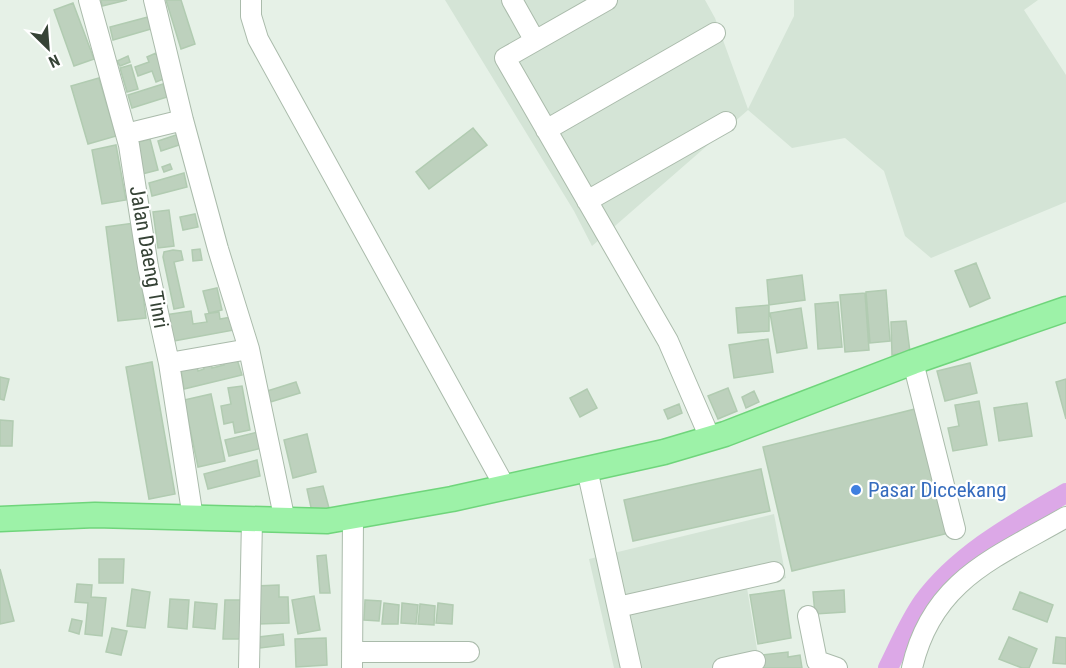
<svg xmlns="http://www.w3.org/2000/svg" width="1066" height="668" viewBox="0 0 1066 668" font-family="'Roboto Condensed',sans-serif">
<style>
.residential{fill:#d4e4d6}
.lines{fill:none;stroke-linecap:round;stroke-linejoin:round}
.canal{stroke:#dca8e7;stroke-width:20}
.building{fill:#bdd1bd;stroke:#b1cbb1;stroke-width:1.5}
.minor-casing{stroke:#aabbab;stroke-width:22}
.major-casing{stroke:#6fd57b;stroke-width:27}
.minor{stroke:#fff;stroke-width:20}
.major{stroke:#9df2a8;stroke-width:24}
.shop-dot{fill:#3f7fe0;stroke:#fff;stroke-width:2}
.labels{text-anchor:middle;stroke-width:4.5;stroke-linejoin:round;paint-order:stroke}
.street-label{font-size:21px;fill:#364336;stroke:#fff}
.shop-label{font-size:21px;fill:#366cbe;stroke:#fff;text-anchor:start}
</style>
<rect width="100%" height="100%" fill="#e6f1e7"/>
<path class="residential" d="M445,0H705L715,18L748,109L794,16V0H1038L1024,10L1066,75V202L931,258L905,236L884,171L845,138L792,148L748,110L592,246L574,211Z
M774,514L786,578L747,588L760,668H614L589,559Z"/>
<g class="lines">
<path class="canal" d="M888,668C899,646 909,622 923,602C958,554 1015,523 1066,493"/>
</g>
<path class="building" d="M101,0H127L102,6Z
M166,0H181L195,44L181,49Z
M73,3L94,59L74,66L54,10Z
M148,17L151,29L113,40L110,27Z
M156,53L166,78L156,82L152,71L138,76L135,67L149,62L147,57Z
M128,56L130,62L120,66L117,61Z
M131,65L138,89L127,92L120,68Z
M99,78L116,136L88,144L71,86Z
M163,84L167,97L132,108L128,95Z
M473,128L487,145L429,189L416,172Z
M179,134L182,144L161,151L158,141Z
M150,139L158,170L142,174L135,143Z
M116,145L126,200L102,204L92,150Z
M170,164L172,169L164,172L162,167Z
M184,173L187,187L152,196L149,183Z
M169,210L174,246L158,248L153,212Z
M195,214L198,227L183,230L180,217Z
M134,223L146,318L118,321L106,227Z
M200,249L202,260L193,261L192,250Z
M173,250L181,251L183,260L174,262L184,307L174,309L163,257L164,252Z
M976,263L990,298L970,307L955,271Z
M802,275L805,300L769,305L767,280Z
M217,288L222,310L209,313L203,291Z
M886,290L890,341L870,343L866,292Z
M865,293L869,350L845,352L840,295Z
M838,302L842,347L818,349L815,304Z
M769,305V331L738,333L736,308Z
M801,308L807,348L777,353L770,313Z
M191,311L193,324L207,322L205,314L219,312L220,319L231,317L234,330L168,342L165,315Z
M906,321L910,352L892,355L891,322Z
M768,339L773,372L734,378L729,345Z
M236,356L242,375L184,389L181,370L197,366L198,371L204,369L203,364L211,362L212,368L224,365L223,359Z
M152,362L175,494L149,499L126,367Z
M970,363L977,393L945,401L937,371Z
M0,377L9,379L4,400L0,399Z
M1066,379V419L1056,382Z
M296,382L300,393L267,403L264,392Z
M242,386L250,430L235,433L233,422L224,424L221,406L231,404L228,388Z
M728,388L737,411L718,419L708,396Z
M587,389L597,408L580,417L570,398Z
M754,391L759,402L746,408L742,397Z
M211,394L225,461L198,467L184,400Z
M979,401L987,445L953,451L948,428L959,426L955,405Z
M1027,403L1032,436L999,441L994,408Z
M679,404L682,413L668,419L664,410Z
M919,408L949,533L792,571L763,447Z
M0,420L13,421L12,446H0Z
M258,432L262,448L229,456L225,440Z
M307,434L316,472L293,478L284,440Z
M257,460L260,476L208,489L204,474Z
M761,469L770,511L633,541L624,500Z
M323,486L329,508L312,512L307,489Z
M326,555L330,593H320L317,556Z
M99,559H124L123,583H99Z
M0,569L14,621L0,624Z
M77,584L92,585L91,597L106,598L102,636L85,634L88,603L75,602Z
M279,585V597H288L289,623L258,624L255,586Z
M132,589L150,592L145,628L127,626Z
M784,590L791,638L758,644L750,595Z
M844,590L845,612L815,614L813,592Z
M1020,592L1053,605L1047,622L1013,609Z
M314,596L320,630L298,634L292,600Z
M170,599L189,600L187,629L168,627Z
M225,600H242L240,639H223Z
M365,600L381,601L379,621L364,620Z
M195,602L217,604L215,629L193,627Z
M384,603L399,605L398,624H382Z
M402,603L418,605L416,624L401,623Z
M438,603L453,605L452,624L436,623Z
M420,604L435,606L434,625L418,624Z
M72,619L82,621L79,634L69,631Z
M112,628L127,631L121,655L106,652Z
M283,634L284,645L260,648L259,637Z
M1009,637L1037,649L1029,668H1022L999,659Z
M1056,637L1066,638V664L1053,663Z
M326,638L327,665L296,667L295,639Z
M788,652V657L800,655L802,668H763L762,655Z"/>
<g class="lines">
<g class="minor-casing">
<path id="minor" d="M89,0L129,145L148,267L169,363L193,518
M154,0L183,120L218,249L249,349L285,521
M251,0V16L258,39L505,487
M512,0L535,41
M607,0L505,58L668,341L710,438
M546,130L715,33
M126,134L183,120
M587,201L726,122
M913,362L955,529
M169,363L249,349
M587,469L631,668
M618,607L774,572
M808,616L817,661L837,668
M352,652H469
M249,668L252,520
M352,668L353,517
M723,668L755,661
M912,668C932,580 995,558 1066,517"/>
</g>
<g class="major-casing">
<path id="major" d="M0,519L95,515L327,521L452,499L664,452L725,434L913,362L1066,309"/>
</g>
<use href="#minor" class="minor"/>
<use href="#major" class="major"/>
</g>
<circle class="shop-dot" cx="856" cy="490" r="6"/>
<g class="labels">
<g class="street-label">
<text transform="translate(149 257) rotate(80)" y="7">Jalan Daeng Tinri</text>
</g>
<g class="shop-label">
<text x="868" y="497">Pasar Diccekang</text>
</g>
</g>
<g transform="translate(48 48) rotate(155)" stroke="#ffffff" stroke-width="4.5" paint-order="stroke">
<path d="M0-4.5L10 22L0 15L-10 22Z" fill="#364336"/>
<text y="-9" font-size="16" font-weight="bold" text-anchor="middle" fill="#364336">N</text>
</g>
</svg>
